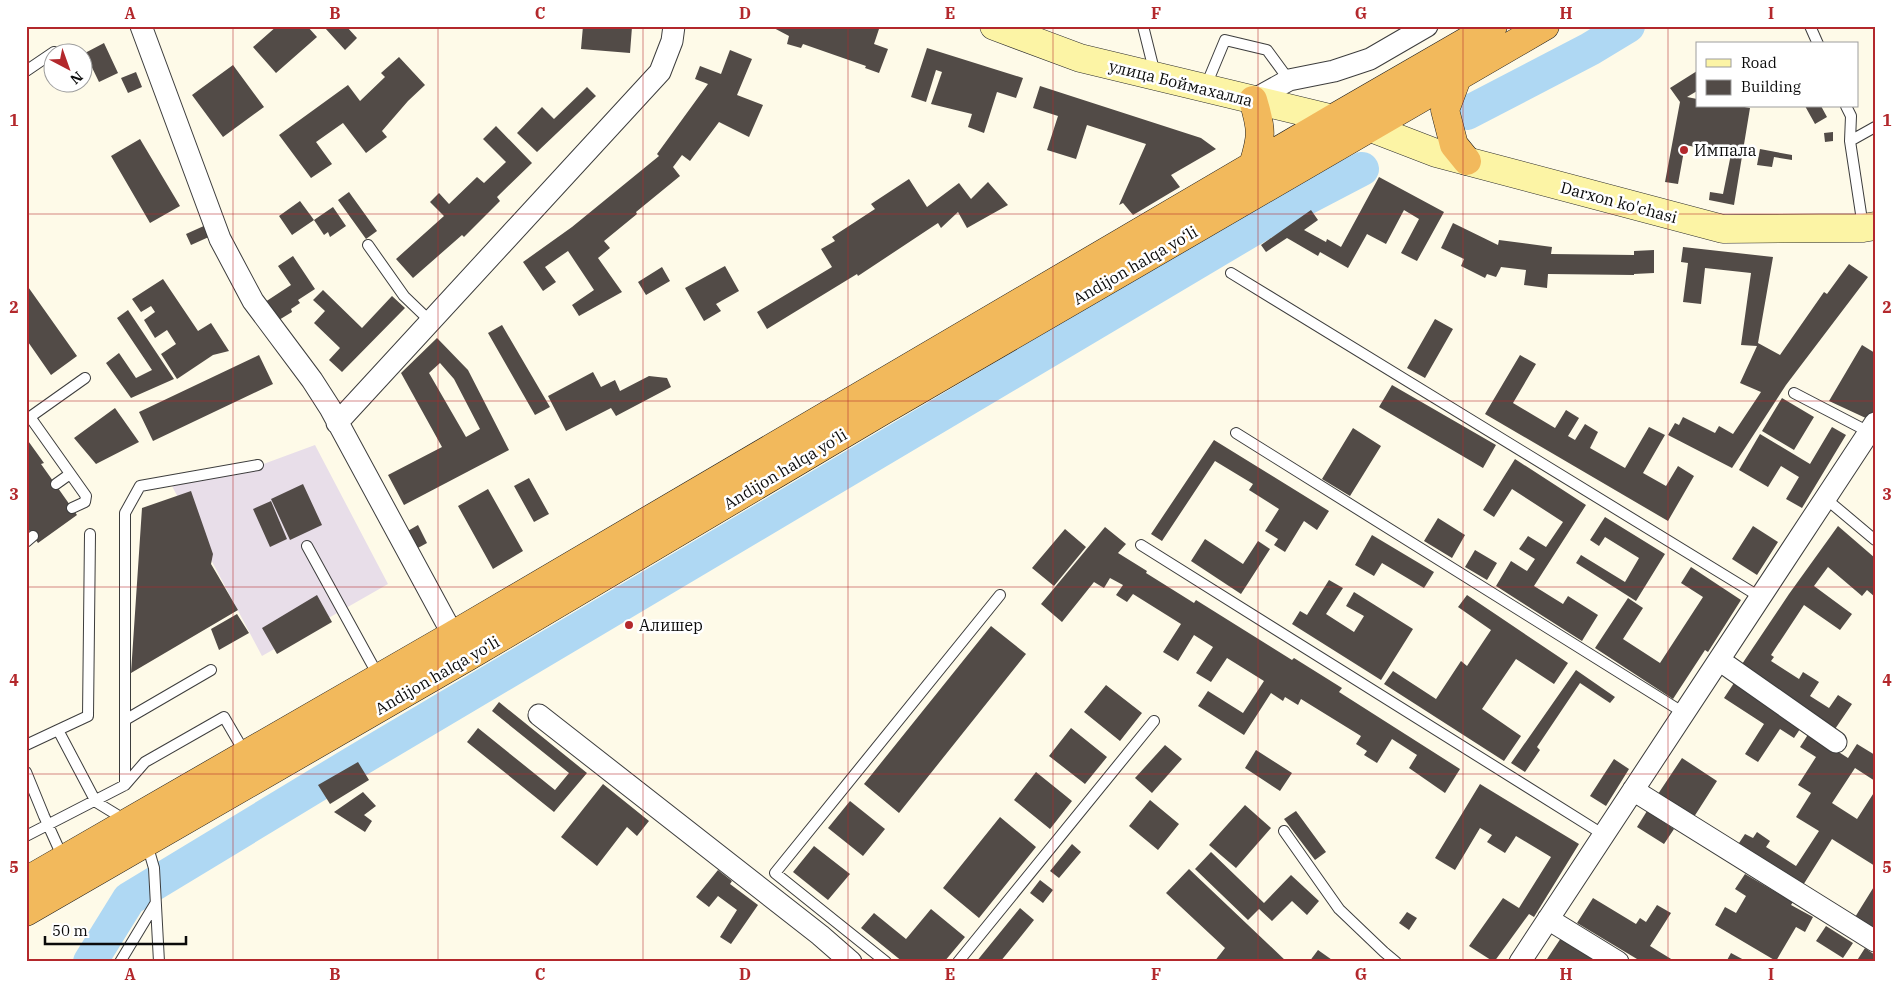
<svg xmlns="http://www.w3.org/2000/svg" width="1901" height="988" viewBox="0 0 1901 988" font-family="'IBM Plex Serif',serif">
<style>
.industrial{fill:#e8dee9}
.lines{fill:none;stroke-linecap:round;stroke-linejoin:round}
.river{stroke:#afd8f3;stroke-width:34}
.building{fill:#524b47;fill-rule:evenodd}
.service-casing{stroke:#3d3d3d;stroke-width:12}
.minor-casing{stroke:#3d3d3d;stroke-width:23}
.secondary-casing{stroke:#2c2c2c;stroke-width:29}
.trunk-casing{stroke:#1b1b1b;stroke-width:29}
.service{stroke:#fff;stroke-width:10}
.minor{stroke:#fff;stroke-width:21}
.secondary{stroke:#fcf4a5;stroke-width:28}
.trunk{stroke:#f2b95c;stroke-width:28}
.grid{fill:none;stroke:#b3282c;stroke-width:1;stroke-opacity:0.55}
.poi-dot{fill:#b3282c;stroke:#fff;stroke-width:2}
.labels{text-anchor:middle;stroke-width:5;stroke-linejoin:round;paint-order:stroke}
.street-label{font-size:16px;fill:#0a0a0a;stroke:#fff}
.poi-label{font-size:16px;fill:#0a0a0a;stroke:#fff;text-anchor:start}
.neatline{fill:none;stroke:#b3282c;stroke-width:2}
.grid-label{font-size:16px;text-anchor:middle;font-weight:bold;fill:#b3282c}
</style>
<rect width="100%" height="100%" fill="#fefae8"/>
<path class="industrial" d="M315,445L388,584L262,656L172,486L236,474Z"/>
<g class="lines">
<path class="river" d="M1467,113L1590,49L1628,26
M90,962L129,899L355,762L1295,204L1362,169"/>
</g>
<path class="building" d="M277,26H307L317,37L276,73L253,47Z
M326,26H346L357,38L345,50L325,28Z
M583,26L632,27L630,53L581,49Z
M770,26H880L874,44L888,49L879,73L865,68L866,66L803,44L801,48L787,44L789,36Z
M104,43L118,73L99,82L85,53Z
M927,48L1023,78L1016,98L997,92L984,133L968,127L972,114L931,104L942,72L936,70L926,102L911,97Z
M730,50L752,59L737,95L763,105L749,137L719,122L690,161L682,155L673,167L680,176L636,212L637,214L604,241L610,248L598,258L622,292L579,316L572,305L594,290L568,251L545,267L556,282L543,291L523,262L572,227L659,156L657,154L708,84L695,79L700,66L721,74Z
M399,57L425,85L408,101L382,131L387,137L366,153L343,123L316,142L332,164L311,178L279,135L348,85L360,101L385,77L381,73Z
M233,65L264,107L223,137L192,95Z
M1697,71V91L1687,97L1697,99V106H1739L1750,108L1734,205L1709,200L1710,192L1723,194L1731,154L1685,145L1678,184L1665,182L1680,102L1670,88Z
M136,72L142,87L128,93L121,78Z
M1040,86L1201,138L1216,149L1171,175L1180,187L1133,215L1123,203L1119,205L1146,144L1087,125L1076,159L1047,150L1058,116L1033,108Z
M587,87L596,96L537,152L517,133L542,107L554,119Z
M1805,106H1821L1827,117L1815,124Z
M496,126L532,163L497,197L500,201L464,237L462,235L413,278L396,259L444,216L430,202L439,193L449,204L477,177L484,183L506,162L483,139Z
M1833,132V141L1825,142L1824,133Z
M140,139L180,206L150,223L111,156Z
M1760,149L1792,155V160L1774,157L1772,167L1757,165Z
M1379,177L1444,212L1417,261L1401,253L1419,219L1404,210L1386,244L1367,234L1348,268L1320,252L1318,256L1287,238L1266,252L1261,245L1311,210L1318,220L1304,230L1326,242L1327,239L1341,247Z
M909,179L927,207L959,183L971,199L988,182L1008,205L967,228L958,212L941,228L938,223L858,276L857,274L767,329L757,312L832,267L821,249L835,241L832,237L875,209L871,204Z
M349,192L377,231L366,239L338,200Z
M300,201L314,220L292,235L279,216Z
M333,207L346,226L330,237L328,232L324,235L314,220Z
M1453,223L1498,245L1499,240L1552,247L1551,254L1634,255V251L1654,250V273L1634,274V275L1548,274L1547,288L1524,285L1526,270L1501,267L1496,277L1487,274L1485,278L1461,266L1464,259L1441,248Z
M206,225L211,236L191,245L186,234Z
M1683,247L1773,257L1758,343L1780,355L1824,292L1827,294L1849,264L1868,277L1786,385L1732,468L1668,435L1675,423L1679,425L1683,417L1715,433L1719,426L1733,434L1761,392L1740,383L1757,346L1741,345L1751,273L1705,268L1701,304L1683,302L1688,263L1681,262Z
M293,256L315,289L298,300L300,303L291,309L292,312L274,323L262,304L291,285L278,266Z
M725,266L739,291L716,304L721,311L704,321L685,288Z
M662,267L670,281L646,295L638,282Z
M163,279L198,331L211,323L229,351L213,355L177,379L161,354L176,344L167,330L155,338L144,320L155,312L151,306L141,312L132,299Z
M26,284L77,356L51,375L26,339Z
M323,290L362,328L392,296L405,308L342,372L329,360L340,348L314,323L325,311L313,300Z
M128,310L174,379L131,398L106,363L119,353L136,378L152,370L117,318Z
M1435,319L1453,329L1425,378L1407,368Z
M502,325L550,407L535,415L488,333Z
M437,338L468,370L509,450L404,505L388,475L442,447L401,373ZM440,363L454,379L480,429L466,437L429,373Z
M1862,345L1875,353V412L1870,420L1829,401Z
M259,355L273,384L153,441L139,412Z
M1520,355L1536,364L1513,403L1555,428L1566,410L1579,418L1568,436L1575,440L1585,424L1598,432L1590,448L1625,468L1649,427L1665,435L1643,473L1666,486L1678,466L1694,476L1668,521L1485,414Z
M593,372L601,387L615,380L620,391L649,376L667,378L671,387L616,416L611,408L566,431L548,396Z
M1392,385L1496,445L1483,468L1379,407Z
M1782,398L1814,417L1794,450L1762,431Z
M115,408L139,442L96,464L74,438Z
M1832,427L1846,435L1802,508L1786,499L1799,477L1781,466L1768,487L1739,470L1760,434L1810,464Z
M1353,428L1381,446L1350,496L1322,479Z
M26,438L44,463L41,464L77,515L38,543L26,526Z
M1214,440L1329,511L1317,530L1304,521L1285,552L1274,545L1278,539L1265,531L1279,509L1249,490L1253,484L1215,461L1162,541L1151,534Z
M1515,459L1586,505L1534,586L1563,604L1568,596L1598,615L1582,641L1496,586L1511,561L1527,571L1535,559L1519,549L1528,536L1546,547L1563,522L1512,489L1494,517L1483,510Z
M529,478L549,514L534,522L514,486Z
M303,484L322,525L290,540L271,499Z
M488,489L523,551L493,569L458,506Z
M191,491L213,554L211,564L238,610L131,673L142,508Z
M271,501L287,539L270,547L253,509Z
M1605,517L1665,554L1636,601L1576,563L1581,555L1625,582L1639,558L1605,537L1599,546L1590,540Z
M1438,518L1465,535L1452,558L1424,541Z
M418,525L427,543L416,549L406,532Z
M1753,526L1778,542L1757,575L1732,559Z
M1838,526L1875,558V597L1867,590L1862,596L1828,567L1814,586L1852,614L1840,630L1804,605L1771,655L1774,657L1771,661L1799,679L1803,672L1819,682L1810,696L1829,708L1838,695L1852,704L1833,732L1738,670L1789,594Z
M1105,527L1126,544L1118,553L1147,571L1146,573L1194,603L1196,600L1292,660L1294,658L1342,688L1339,692L1460,769L1445,793L1409,768L1417,755L1392,739L1377,763L1364,755L1367,751L1356,744L1361,736L1301,699L1298,705L1285,697L1283,701L1271,693L1244,735L1198,706L1208,691L1243,713L1264,681L1227,658L1211,682L1196,673L1213,647L1194,635L1178,661L1163,652L1181,624L1133,594L1127,602L1116,595L1123,585L1110,578L1104,588L1094,582L1062,622L1041,604Z
M1065,529L1086,547L1054,586L1032,568Z
M1372,535L1434,572L1424,588L1382,563L1374,576L1355,565Z
M1205,539L1243,564L1258,541L1270,549L1241,594L1191,561Z
M1475,550L1497,563L1487,580L1465,567Z
M1691,567L1741,600L1708,652L1705,650L1673,699L1595,648L1628,598L1643,608L1623,639L1660,663L1703,597L1681,583Z
M1329,580L1343,588L1326,614L1354,632L1364,616L1346,606L1354,592L1413,629L1381,680L1292,624L1300,611L1307,615Z
M317,595L332,622L277,654L262,628Z
M1467,595L1568,663L1554,684L1516,659L1482,709L1521,736L1504,761L1384,684L1393,671L1436,699L1461,661L1467,666L1491,630L1458,607Z
M237,614L249,633L219,650L211,629Z
M991,626L1026,654L899,813L864,784Z
M1576,670L1615,697L1610,703L1580,683L1537,747L1540,750L1525,772L1511,763Z
M1734,683L1800,729L1794,738L1780,729L1758,762L1745,754L1764,724L1724,698Z
M1106,685L1142,713L1120,741L1084,712Z
M499,702L587,773L554,812L467,742L478,728L555,790L569,773L492,711Z
M1071,728L1107,757L1085,784L1049,756Z
M1809,733L1848,758L1857,744L1875,755V781L1855,768L1832,803L1857,819L1875,791V866L1832,839L1800,890L1735,849L1745,834L1753,838L1757,832L1770,841L1766,847L1796,866L1819,831L1796,817L1811,793L1798,785L1816,757L1800,747Z
M1165,745L1182,759L1152,793L1135,778Z
M1256,750L1292,773L1280,791L1245,768Z
M1682,758L1717,781L1692,820L1656,797Z
M1614,759L1629,769L1606,806L1590,796Z
M358,762L369,780L330,804L318,785Z
M1036,772L1072,801L1050,829L1014,800Z
M603,784L649,821L637,836L627,827L597,866L561,837Z
M1480,784L1579,844L1534,917L1529,914L1494,962L1469,946L1503,898L1519,908L1551,857L1516,836L1505,853L1487,842L1492,835L1480,828L1455,870L1435,858Z
M363,792L376,806L364,815L372,821L365,832L334,812Z
M1150,800L1179,824L1158,850L1129,826Z
M850,801L885,829L863,856L828,828Z
M1245,805L1271,828L1236,868L1209,845Z
M1296,811L1326,852L1315,860L1284,819Z
M1647,811L1674,829L1664,844L1637,827Z
M1000,817L1036,847L979,918L943,888Z
M1072,844L1081,852L1059,878L1050,871Z
M814,846L850,874L828,900L793,872Z
M1211,852L1264,903L1291,875L1319,901L1307,915L1292,901L1272,921L1259,909L1248,920L1195,869Z
M1189,869L1287,962H1214L1225,948L1166,893Z
M718,870L732,881L730,884L758,905L731,944L720,937L737,910L718,896L709,907L696,897Z
M1745,874L1793,902L1791,905L1813,917L1805,932L1796,927L1776,961L1715,925L1725,907L1736,913L1746,896L1735,889Z
M1040,880L1053,890L1043,903L1030,893Z
M1875,885V935L1852,922Z
M1593,898L1636,924L1640,918L1646,922L1657,905L1671,913L1650,946L1676,962H1642L1577,923Z
M1020,908L1034,920L1018,940L1000,962H976Z
M931,909L965,937L944,962H903L861,928L874,913L906,939Z
M1407,912L1417,918L1409,930L1399,923Z
M1826,926L1853,943L1843,958L1816,941Z
M1561,938L1597,962H1545Z
M1865,948L1875,955V962H1856Z
M1318,950L1335,962H1309Z
M1731,953L1744,960L1743,962H1726Z"/>
<g class="lines">
<g class="service-casing">
<path id="service" d="M1143,26L1155,74
M1810,26L1818,44
M26,71L54,52
M1205,88L1225,40L1267,50L1289,80
M1846,106L1851,116L1850,141L1863,227
M1850,141L1875,127
M368,245L404,296L430,321
M1231,273L1760,597
M1794,393L1869,432
M1236,433L1684,713
M56,484L70,474
M1825,498L1875,540
M72,508L85,502L86,496L30,417L85,378
M26,542L33,536
M1141,545L1604,835
M307,546L379,677
M125,720L211,670
M58,730L88,716L90,534
M26,745L58,730L96,802L127,821
M26,772L44,816L63,858
M125,785V513L140,486L258,465
M1284,831L1339,909L1384,952L1396,962
M26,836L125,785L145,762L224,717L245,753
M147,844L154,868L159,962
M120,962L155,904
M886,962L775,873L1000,595
M958,962L1154,721"/>
</g>
<g class="minor-casing">
<path id="minor" d="M141,26L220,239L253,301L312,380L330,408L453,635
M1253,100L1289,80L1334,71L1370,59L1427,26
M337,423L660,72L672,41L674,26
M1719,660L1836,742
M539,715L820,935L851,962
M1633,790L1875,941
M1548,919L1618,962
M1520,962L1875,423"/>
</g>
<g class="secondary-casing">
<path id="secondary" d="M994,26L1080,58L1371,128L1436,153L1723,229L1863,228L1875,226"/>
</g>
<g class="trunk-casing">
<path id="trunk" d="M1457,78L1445,110L1454,145L1467,161
M1253,100C1262,129 1262,137 1253,165
M26,881L453,635L1332,119L1493,26
M26,912L469,656L884,410L1545,26"/>
</g>
<use href="#service" class="service"/>
<use href="#minor" class="minor"/>
<use href="#secondary" class="secondary"/>
<use href="#trunk" class="trunk"/>
</g>
<path class="grid" d="M233,26V962M438,26V962M643,26V962M848,26V962M1053,26V962M1258,26V962M1463,26V962M1668,26V962M26,214H1875M26,401H1875M26,587H1875M26,774H1875"/>
<g class="poi-dot">
<circle cx="1684" cy="150" r="5"/>
<circle cx="629" cy="625" r="5"/>
</g>
<g class="labels">
<g class="street-label">
<text transform="translate(1181 83) rotate(14)" y="6">улица Боймахалла</text>
<text transform="translate(1619 202) rotate(15)" y="6">Darxon ko'chasi</text>
<text transform="translate(1135 265) rotate(-30)" y="6">Andijon halqa yo‘li</text>
<text transform="translate(785 469) rotate(-31)" y="6">Andijon halqa yo‘li</text>
<text transform="translate(437 675) rotate(-30)" y="6">Andijon halqa yo‘li</text>
</g>
<g class="poi-label">
<text x="1694" y="156">Импала</text>
<text x="639" y="631">Алишер</text>
</g>
</g>
<rect width="1901" height="988" fill="none" stroke="#ffffff" stroke-width="55"/>
<rect x="1696" y="42" width="162" height="65" fill="#ffffff" stroke="#9d9d9d"/>
<rect x="1706" y="59" width="25" height="8" fill="#fcf4a5" stroke="#9d9d9d"/>
<text x="1741" y="68" font-size="15" fill="#0a0a0a">Road</text>
<rect x="1706" y="80" width="25" height="15" fill="#524b47" stroke="#9d9d9d"/>
<text x="1741" y="92" font-size="15" fill="#0a0a0a">Building</text>
<g transform="translate(68 68) rotate(139)"><circle r="24" fill="#ffffff" stroke="#9d9d9d"/>
<path d="M0-4L9 19L0 12L-9 19Z" fill="#b3282c"/>
<text y="-8" font-size="14" font-weight="bold" text-anchor="middle" fill="#0a0a0a">N</text>
</g>
<path d="M45 936v8h141v-8" fill="none" stroke="#0a0a0a" stroke-width="2.5"/>
<text x="52" y="936" font-size="15" fill="#0a0a0a" stroke="#ffffff" stroke-width="4" paint-order="stroke">50 m</text>
<rect x="28" y="28" width="1846" height="932" class="neatline"/>
<g class="grid-label">
<text x="130" y="19">A</text>
<text x="335" y="19">B</text>
<text x="540" y="19">C</text>
<text x="745" y="19">D</text>
<text x="950" y="19">E</text>
<text x="1156" y="19">F</text>
<text x="1361" y="19">G</text>
<text x="1566" y="19">H</text>
<text x="1771" y="19">I</text>
<text x="14" y="126">1</text>
<text x="1887" y="126">1</text>
<text x="14" y="313">2</text>
<text x="1887" y="313">2</text>
<text x="14" y="500">3</text>
<text x="1887" y="500">3</text>
<text x="14" y="686">4</text>
<text x="1887" y="686">4</text>
<text x="14" y="873">5</text>
<text x="1887" y="873">5</text>
<text x="130" y="980">A</text>
<text x="335" y="980">B</text>
<text x="540" y="980">C</text>
<text x="745" y="980">D</text>
<text x="950" y="980">E</text>
<text x="1156" y="980">F</text>
<text x="1361" y="980">G</text>
<text x="1566" y="980">H</text>
<text x="1771" y="980">I</text>
</g>
</svg>
